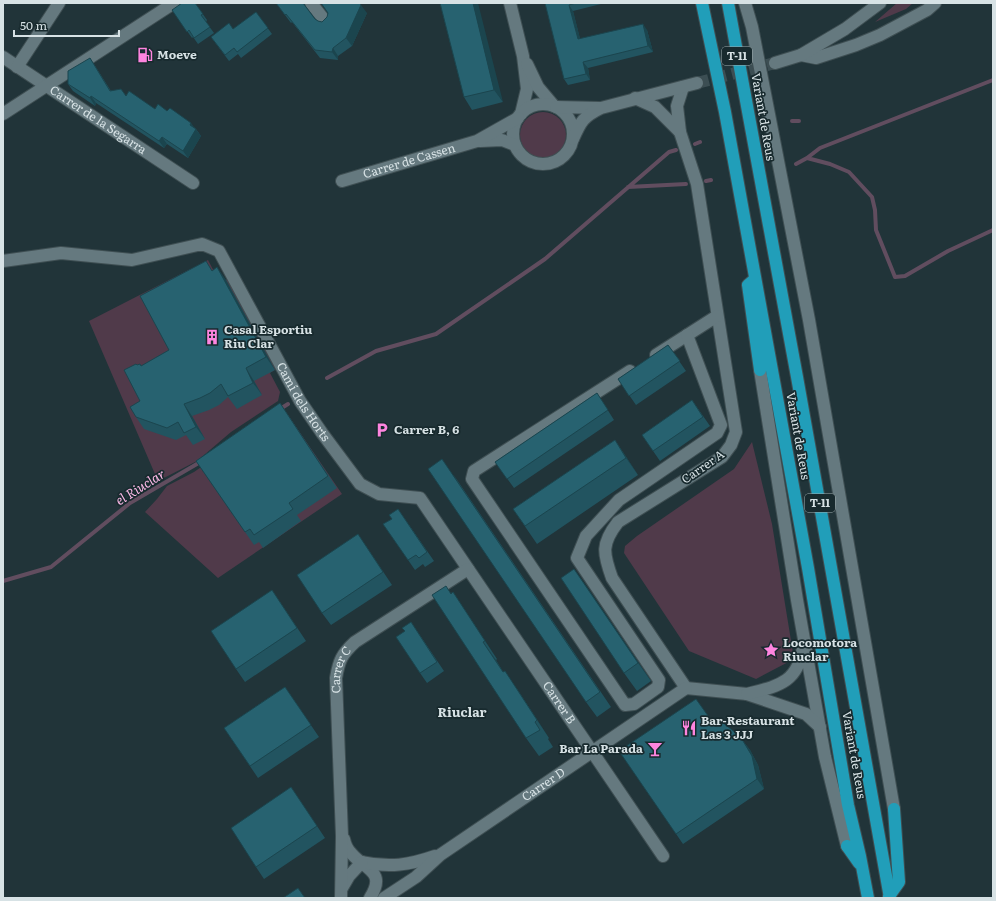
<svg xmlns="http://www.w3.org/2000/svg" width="996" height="901" viewBox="0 0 996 901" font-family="Literata,serif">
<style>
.green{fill:#503a4a}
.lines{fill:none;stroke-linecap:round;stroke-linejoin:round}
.stream{stroke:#614d5f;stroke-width:4}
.minor-tunnel{stroke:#3c4e53;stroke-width:12;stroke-dasharray:12 6;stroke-linecap:butt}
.minor-casing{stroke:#3f4f53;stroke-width:14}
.highway-casing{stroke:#3f4f53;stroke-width:14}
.minor{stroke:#65797f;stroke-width:12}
.highway{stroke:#219eb9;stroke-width:12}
.wall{fill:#225460}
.shaded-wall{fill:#1b454e}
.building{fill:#276270;stroke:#1b454e}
.labels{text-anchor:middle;stroke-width:3.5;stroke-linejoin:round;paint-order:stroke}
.shield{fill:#182a2e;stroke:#9eabae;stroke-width:1}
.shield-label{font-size:11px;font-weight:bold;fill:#d7e2e5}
.poi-label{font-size:12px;font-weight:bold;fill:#d7e2e5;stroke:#182a2e;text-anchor:start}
.street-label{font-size:12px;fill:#d7e2e5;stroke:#182a2e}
.water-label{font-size:13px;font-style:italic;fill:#fbb9e7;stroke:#182a2e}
.neighbourhood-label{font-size:13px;font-weight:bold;fill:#d7e2e5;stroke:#182a2e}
</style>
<rect width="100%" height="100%" fill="#213439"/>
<path class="green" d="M897,3H913L906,9L875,22Z
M520 135a23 23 0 1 1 46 0a23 23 0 1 1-46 0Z
M208,260L220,283L228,279L276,369L270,373L280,392L278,401L231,432L197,461L158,481L89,321Z
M288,415L342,494L218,578L145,512L157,499L167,486L194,472L230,447Z
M752,442L772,524L794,659L756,679L689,651L624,553L625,546L637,536L734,469Z"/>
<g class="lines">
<path class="stream" d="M792,121H799
M695,144L700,142
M807,158L830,164L849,172L872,197L875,210L876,230L895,277L905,276L948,251L993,230
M796,164L807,158L820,148L993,80
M706,181L711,180
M628,187L686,184
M327,378L376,351L436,334L545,259L669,152L676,150
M280,409L288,404
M3,581L51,567L130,503L202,461"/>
<path class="minor-tunnel" d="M697,83L775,63"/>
<g class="minor-casing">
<g id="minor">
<path d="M311,3L326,22"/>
<path d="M510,3L523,56L527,89L521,114"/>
<path d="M745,3L752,27L809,320L894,809"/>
<path d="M801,55L816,58L856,45L880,35L927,10L935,3"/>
<path id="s1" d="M3,57L193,183"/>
<path d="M775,63L801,55L845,29L880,3"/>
<path d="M527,64L538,87L554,106"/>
<path d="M17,67L59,3"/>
<path d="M683,87L677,106L680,132L697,184L736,432L731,445L722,457L618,522C601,544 603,553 612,578L686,688"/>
<path d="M635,98L655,107L680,132"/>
<circle cx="543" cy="134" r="30"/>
<path d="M556,107L600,108"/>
<path d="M3,114L174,3"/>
<path d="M573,139C581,121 583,117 601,108L697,83"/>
<path d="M480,141L502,140L515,145"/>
<path id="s2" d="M342,181L477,141L518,118"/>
<path id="s3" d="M3,261L61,253L132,260L202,244L219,251L300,401L322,433L360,484L379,494L420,498L663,856"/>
<path d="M656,355L717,316"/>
<path d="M760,370L797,600L825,757L847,846"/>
<path d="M630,371L474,471L472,479L625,705L634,704L658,687L659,680L577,558L586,536L619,500L717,433L721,425L687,335"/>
<path d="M686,688L747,694L806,714L820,727"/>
<path d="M747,694C778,686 798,683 803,647"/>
<path d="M344,839C345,844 347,849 351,853C365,870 387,871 370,898"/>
<path d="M362,862C390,868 409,865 435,856"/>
<path d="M342,888L349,876L362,862"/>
<path id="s4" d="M341,898L342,836L336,678C339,660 342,654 355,642L468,569"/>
<path id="s5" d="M384,898L416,877L440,855L686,688"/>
</g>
</g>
<g class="highway-casing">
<path id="highway" d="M702,3L725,112L808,568L848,805L860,856L868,898
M728,3L797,377L890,898
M755,279L748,285L760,370
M847,846L859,863
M889,896L899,882L894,809"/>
</g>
<use href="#minor" class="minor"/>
<use href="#highway" class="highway"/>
</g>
<path class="wall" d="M195,3L207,20L206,22L214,33L198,44L193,37L192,38L172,10Z
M276,3L304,4L315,19L318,21L322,22L367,13L352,46L338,56V60L320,58L292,22L291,23Z
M440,3L503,102L472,110L464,97Z
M545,3H605L573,11L580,39L647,30L653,52L588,68L590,80L568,85L564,79Z
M256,12L272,34L241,58L238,54L229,61L211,37L233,29Z
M90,58L111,91L126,96L155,109L167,111L196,129L201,136L188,158L167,144L164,148L96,103L95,106L73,91L68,84Z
M212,270L226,280L275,370L254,381L262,395L237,409L228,397L219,405L209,410L192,416L205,439L193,445L186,435L176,440L144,429L136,417L140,401L138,365L142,366L169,350Z
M668,345L686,371L636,405L618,379Z
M597,393L614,420L514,488L495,462Z
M692,400L710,426L660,461L642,435Z
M280,403L337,488L297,515L301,521L263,548L259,542L254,545L196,461Z
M615,440L638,475L537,544L513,509Z
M453,474L611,707L597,717L586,702Z
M398,509L434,561L425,567L423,564L415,570L383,524L392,519Z
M366,546L392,585L331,625L322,613Z
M574,569L651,681L637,691L624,673Z
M453,592L497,659L496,660L503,672L517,689L549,738L548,739L553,747L539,756L526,738L451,593Z
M280,602L306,641L245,682L236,669Z
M411,622L444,671L427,683L420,673L405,631Z
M285,687L319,737L258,778L224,728Z
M711,720L743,741L750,750L758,765L764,789L683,844L619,751Z
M291,787L325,838L264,879L256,867Z"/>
<path class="shaded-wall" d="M473,3H478L503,102L494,90Z
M361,5L367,13L352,46L346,38Z
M569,5L573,11L582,46L578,39Z
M643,24L647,30L653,52L648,46Z
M333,48L338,56V60L332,52Z
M583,62L588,68L590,80L586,74Z
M91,96L96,103L95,106L90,98Z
M191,123L201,136L188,158L183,151L190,125Z
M162,137L167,144L164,148L159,141Z
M217,267L226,280L275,370L266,357Z
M246,368L254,381L262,395L253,383Z
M184,404L192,416L205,439L196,427Z
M615,440L627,458L638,475L626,458Z
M574,569L587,587L651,681L638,663Z
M453,592L465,610L497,659L485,641Z
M483,642L496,660L505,675Z
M505,671L517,689L549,738L537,720Z
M743,741L750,750L758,765L764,789L757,779Z"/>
<path class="building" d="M182,3H195L203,14L201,15L210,27L194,38L189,30L187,32L172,10Z
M276,3H303L315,19L318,21L322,22L327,17L328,13L321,3H359L361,5L346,38L333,48L332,52L315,50L286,14L285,15Z
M440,3H473L494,90L464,97Z
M545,3H576L569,5L578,39L643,24L648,46L583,62L586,74L564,79Z
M256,12L268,28L237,52L234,48L225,55L211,37L229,23L233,29Z
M90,58L110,91L121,89L126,96L129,91L155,109L158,104L167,111L170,108L191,123L190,125L196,129L183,151L162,137L159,141L91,96L90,98L68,84V71Z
M206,261L212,271L217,267L266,357L246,368L253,383L228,396L221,384L210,393L200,398L184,404L196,427L184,433L178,422L167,428L136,417L130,407L140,401L124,370L136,364L137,365L140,364L141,366L169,350L140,296Z
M668,345L680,361L629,396L618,379Z
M597,393L608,410L507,479L495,462Z
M692,400L703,417L653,451L642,435Z
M280,403L328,476L289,503L293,509L254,535L250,529L245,532L196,461Z
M615,440L626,458L525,526L513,509Z
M442,459L600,692L586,702L428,469Z
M398,509L427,552L419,558L416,555L408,560L383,524L392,519L389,515Z
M358,534L383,572L322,613L297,575Z
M574,569L638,663L624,673L561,578Z
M446,586L451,594L453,592L485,641L483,642L503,672L505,671L537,720L535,722L540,730L526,738L432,595Z
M272,590L297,628L236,669L211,631Z
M411,622L437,662L420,673L396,637L405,631L402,628Z
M285,687L311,725L250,766L224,728Z
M696,699L711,720L715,718L722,722L737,734L743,741L752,756L757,779L676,834L619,751Z
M291,787L317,826L256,867L231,828Z
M298,888L305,898H283Z"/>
<defs>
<g id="fuel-bare" transform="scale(1.2)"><path d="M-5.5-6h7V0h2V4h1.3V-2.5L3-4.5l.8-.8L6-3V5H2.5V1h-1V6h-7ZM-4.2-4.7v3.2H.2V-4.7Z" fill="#fe85df" stroke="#182a2e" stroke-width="2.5" paint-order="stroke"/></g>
<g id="building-bare" transform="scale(1.2)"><path d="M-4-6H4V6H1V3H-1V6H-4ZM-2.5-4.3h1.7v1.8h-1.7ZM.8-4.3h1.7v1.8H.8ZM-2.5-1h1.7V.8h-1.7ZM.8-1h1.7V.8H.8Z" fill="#fe85df" stroke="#182a2e" stroke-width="2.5" paint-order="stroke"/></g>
<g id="parking-bare" transform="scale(1.2)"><path d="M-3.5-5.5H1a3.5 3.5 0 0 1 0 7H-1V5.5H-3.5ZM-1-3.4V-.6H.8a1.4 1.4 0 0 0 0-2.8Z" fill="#fe85df" stroke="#182a2e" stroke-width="2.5" paint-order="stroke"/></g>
<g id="sight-bare" transform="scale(1.2)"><path d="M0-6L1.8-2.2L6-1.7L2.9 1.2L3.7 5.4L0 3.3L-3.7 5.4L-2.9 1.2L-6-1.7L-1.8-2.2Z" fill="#fe85df" stroke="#182a2e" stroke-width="2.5" paint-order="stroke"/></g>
<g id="restaurant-bare" transform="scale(1.2)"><path d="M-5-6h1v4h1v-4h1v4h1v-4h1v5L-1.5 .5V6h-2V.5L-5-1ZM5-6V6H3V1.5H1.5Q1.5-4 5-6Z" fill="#fe85df" stroke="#182a2e" stroke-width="2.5" paint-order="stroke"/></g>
<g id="bar-bare" transform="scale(1.2)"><path d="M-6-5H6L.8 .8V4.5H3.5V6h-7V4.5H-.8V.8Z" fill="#fe85df" stroke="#182a2e" stroke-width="2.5" paint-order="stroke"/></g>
</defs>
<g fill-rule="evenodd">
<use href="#fuel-bare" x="145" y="55"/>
<use href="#building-bare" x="212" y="337"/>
<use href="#parking-bare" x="382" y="430"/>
<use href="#sight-bare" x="771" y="650"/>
<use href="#restaurant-bare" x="689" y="728"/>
<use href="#bar-bare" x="655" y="749"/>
</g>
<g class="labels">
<g class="shield">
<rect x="722" y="47" width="30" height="18" rx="3"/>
<rect x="805" y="494" width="30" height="18" rx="3"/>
</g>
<g class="shield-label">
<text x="737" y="60">T-11</text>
<text x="820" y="507">T-11</text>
</g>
<g class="poi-label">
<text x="157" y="59">Moeve</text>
<text x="224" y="334">Casal Esportiu<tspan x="224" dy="14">Riu Clar</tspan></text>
<text x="394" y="434">Carrer B, 6</text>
<text x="783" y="647">Locomotora<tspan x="783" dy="14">Riuclar</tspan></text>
<text x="701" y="725">Bar-Restaurant<tspan x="701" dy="14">Las 3 JJJ</tspan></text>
<text x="643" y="753" text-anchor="end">Bar La Parada</text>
</g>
<g class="street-label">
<text transform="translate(763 117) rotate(80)" y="4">Variant de Reus</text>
<text dy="4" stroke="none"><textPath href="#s1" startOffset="114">Carrer de la Segarra</textPath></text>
<text dy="4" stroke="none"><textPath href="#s2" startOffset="70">Carrer de Cassen</textPath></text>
<text dy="4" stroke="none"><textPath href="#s3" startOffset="393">Camí dels Horts</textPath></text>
<text transform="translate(798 436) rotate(80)" y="4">Variant de Reus</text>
<text transform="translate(703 467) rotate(-35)" y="4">Carrer A</text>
<text dy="4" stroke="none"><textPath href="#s4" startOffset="229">Carrer C</textPath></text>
<text dy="4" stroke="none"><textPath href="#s3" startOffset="803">Carrer B</textPath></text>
<text transform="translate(854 755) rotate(80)" y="4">Variant de Reus</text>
<text dy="4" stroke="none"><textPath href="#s5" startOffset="196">Carrer D</textPath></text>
</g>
<g class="water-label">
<text transform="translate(140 487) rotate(-32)" y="5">el Riuclar</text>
</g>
<g class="neighbourhood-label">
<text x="462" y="717">Riuclar</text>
</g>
</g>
<rect width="996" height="901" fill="none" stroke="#d7e2e5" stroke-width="8"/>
<path d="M14 30v6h105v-6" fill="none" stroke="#d7e2e5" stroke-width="2"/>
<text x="20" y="30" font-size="12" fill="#d7e2e5" stroke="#182a2e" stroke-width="3" paint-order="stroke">50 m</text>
</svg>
